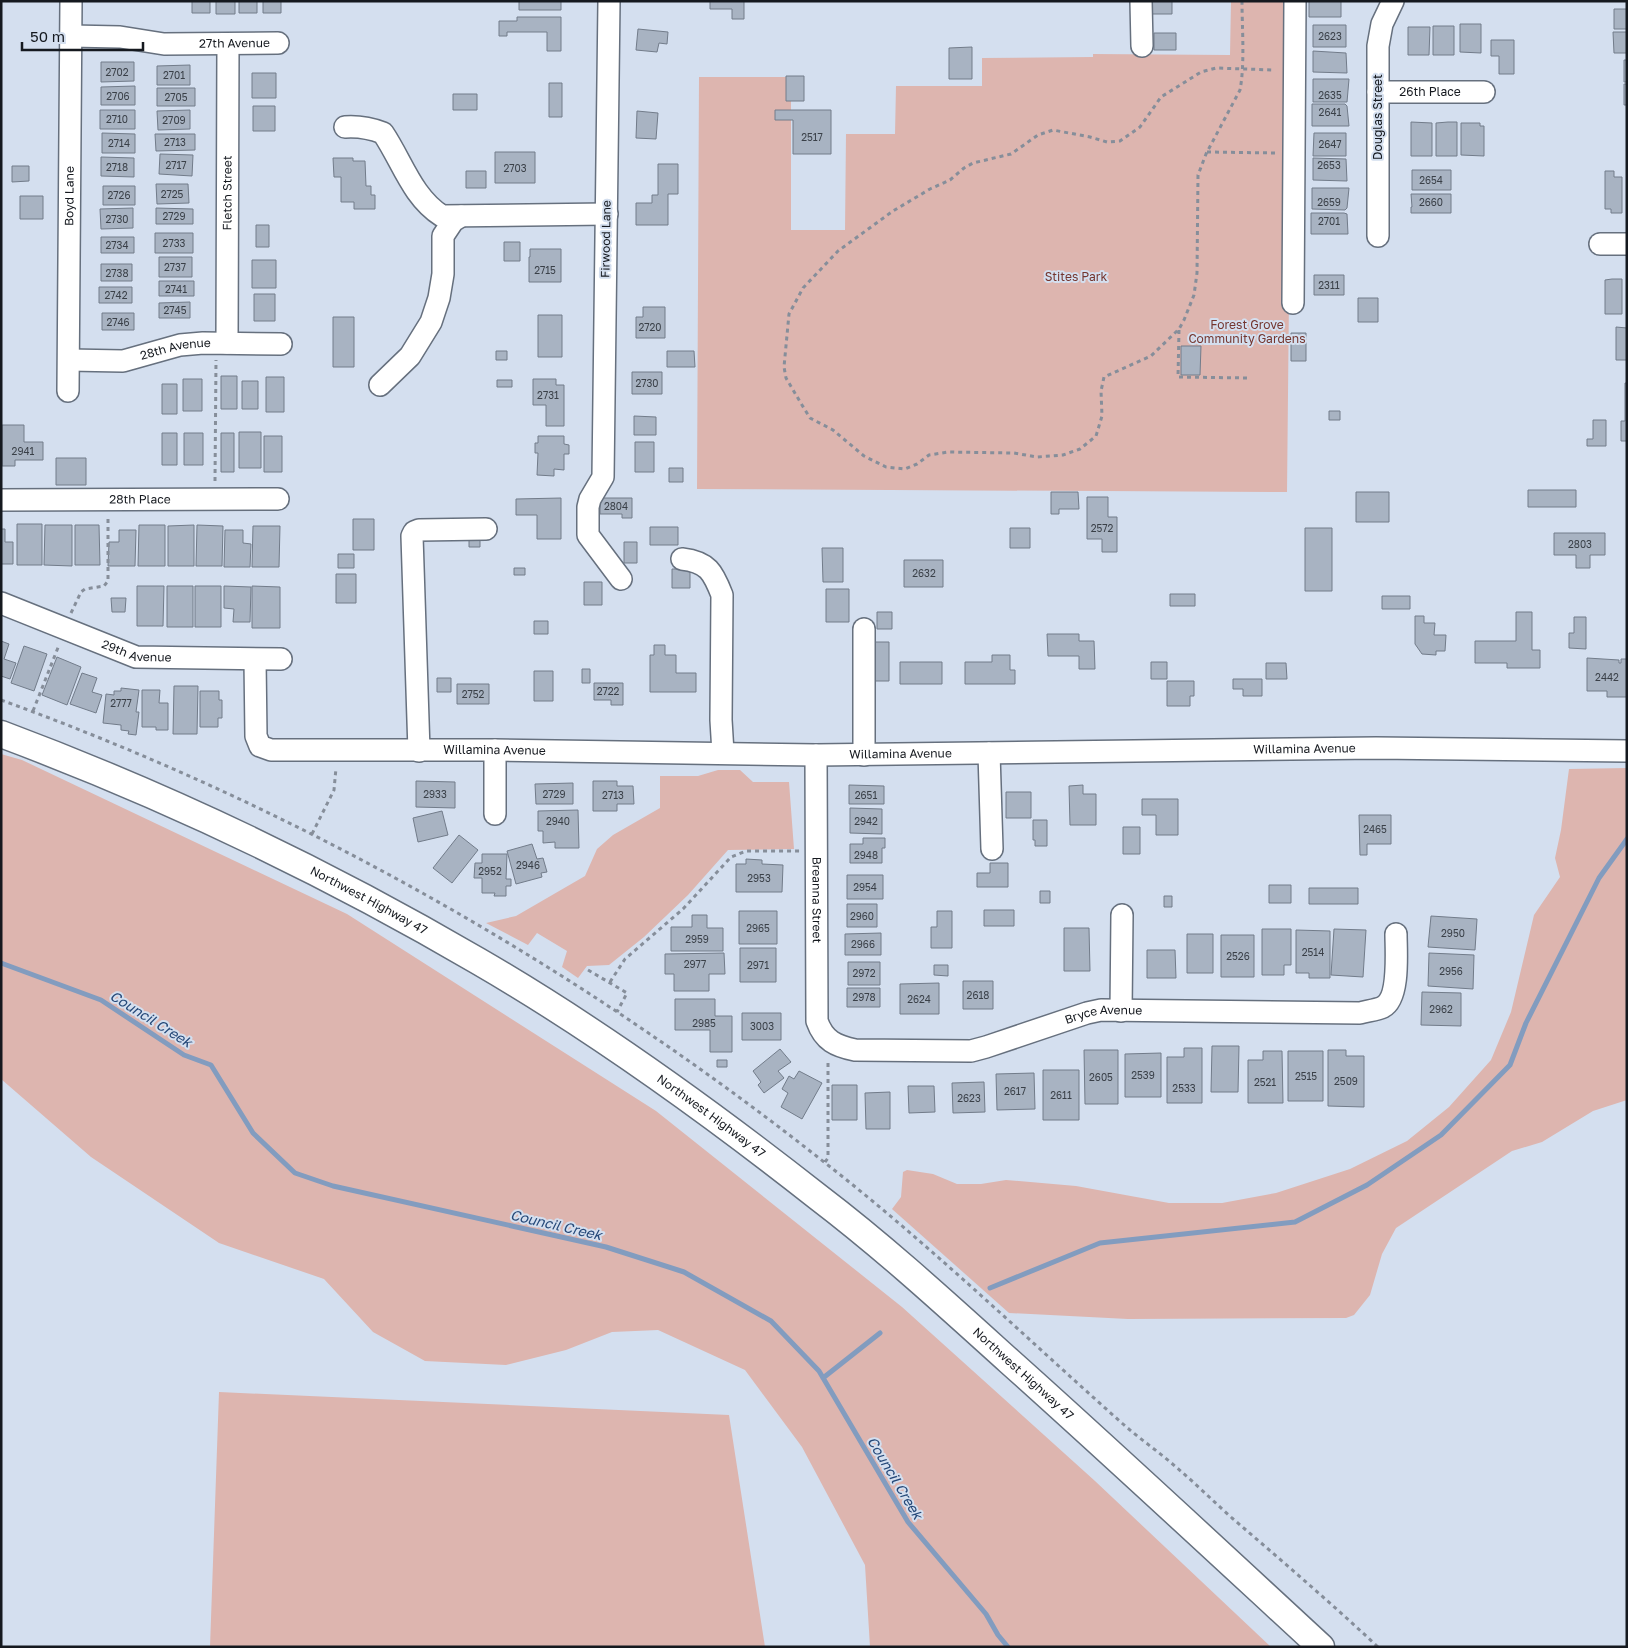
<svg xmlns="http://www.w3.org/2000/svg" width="1628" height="1648" viewBox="0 0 1628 1648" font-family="'Golos Text',sans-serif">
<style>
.green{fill:#ddb5af}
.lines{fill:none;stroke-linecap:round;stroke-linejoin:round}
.stream{stroke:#829cbf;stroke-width:5}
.building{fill:#a8b3c2;stroke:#727c8a}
.minor-casing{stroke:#66707e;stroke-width:24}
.major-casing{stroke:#66707e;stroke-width:29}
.path{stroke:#868e9a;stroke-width:3;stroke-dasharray:4 4;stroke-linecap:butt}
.minor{stroke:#fff;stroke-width:21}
.major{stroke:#fff;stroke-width:26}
.labels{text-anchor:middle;stroke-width:4;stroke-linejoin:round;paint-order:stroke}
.number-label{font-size:10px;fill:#3a4048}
.street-label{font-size:12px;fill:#15191f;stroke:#d4dfef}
.park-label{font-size:12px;fill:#74352e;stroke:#d4dfef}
.water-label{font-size:14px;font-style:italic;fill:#254878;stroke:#d4dfef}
</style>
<rect width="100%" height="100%" fill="#d4dfef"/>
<path class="green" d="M1231,1H1292L1287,492L697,489L699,77H791V230H845L846,134H895L896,86H982V58L1093,57V54L1230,55Z
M1,754L22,760L347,914L656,1111L902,1307L1095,1481L1271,1647H870L865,1565L802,1447L745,1370L658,1330L612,1332L566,1350L506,1365L425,1361L373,1332L324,1279L219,1243L91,1157L1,1079Z
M1627,768V1100L1593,1111L1542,1142L1512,1151L1396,1228L1382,1254L1370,1295L1354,1315L1346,1318L1128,1319L1009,1313L892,1209L901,1197L903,1172L907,1170L933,1174L957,1184H981L1006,1180L1076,1186L1169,1203H1222L1276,1193L1350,1169L1407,1141L1449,1107L1491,1060L1511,1012L1534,915L1560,877L1555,858L1561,830L1569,769Z
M718,770H740L753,782H789L794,849L728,850L688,895L644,937L609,965L587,966L578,978L562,967L567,951L537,933L528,945L486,923L516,916L585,876L597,849L613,835L660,808V776H698Z
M219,1392L729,1415L765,1647H210Z"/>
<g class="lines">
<path class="stream" d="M1,963L101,1000L184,1055L211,1065L253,1133L295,1173L333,1186L606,1247L684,1272L771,1321L819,1371L908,1522L986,1614L998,1635L1008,1647
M990,1288L1100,1243L1295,1222L1367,1185L1441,1135L1510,1065L1526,1023L1599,878L1627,839
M823,1378L880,1333"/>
</g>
<path class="building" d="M192,1H210V13H192Z
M216,1H235V14H216Z
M239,1H257V13H239Z
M263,1H281V13H263Z
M519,1H561V10H519Z
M710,1H744V19H732V9H710Z
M1150,1H1172V14H1150Z
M1309,1H1341V17H1309Z
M1614,9H1627V29H1614Z
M517,17H561V51H547V32H507V36H499V21H517Z
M1460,24H1481V53L1460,52Z
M1313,25H1346V47H1313Z
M1433,26H1454V55H1433Z
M1408,27H1430L1429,55H1408Z
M638,29L668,32L667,44L659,43L657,52L636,50Z
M1613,32H1627V53H1614Z
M1154,33H1176V50H1154Z
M1491,40H1514V74H1499V56H1491Z
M972,47V79H949V48Z
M1313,51L1346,53L1347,73L1313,72Z
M1624,60H1627V82H1624Z
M101,62H134V81L101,82Z
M190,65V85H157V66Z
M252,73H276V98H252Z
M786,76H804V101H786Z
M1313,79H1349L1347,102H1313Z
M549,83H562V117H549Z
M1624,84H1627V105H1624Z
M135,86V105H101V87Z
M157,88H195V106H157Z
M453,94H477V110H453Z
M1312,104H1345L1347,106L1349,126H1312Z
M253,106H275V131H253Z
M100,110H135V129H100Z
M190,110V129L158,130L157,111Z
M775,110H831V154H793V120H775Z
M637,111L658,113L656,139L636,138Z
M1411,122L1432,123V156H1411Z
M1448,122H1457V156H1436V123Z
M1461,123H1480V126H1484V156L1461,155Z
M102,133L135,134V153H102Z
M1314,133H1346V156H1313Z
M155,134H195V150L156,151Z
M495,152H535V183H495Z
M160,154L193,155L192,176L159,174Z
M101,157L134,158V177L101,176Z
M333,158H353V161H365L366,186H371V195H375V209H354V202H341V177H334Z
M1313,158L1346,159L1347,181L1313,180Z
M658,164H678V194H668V225H636V203H652V195H658Z
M12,166H29V181L12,182Z
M1412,170H1451V190H1412Z
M466,171H486V188H466Z
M1605,171H1614V177H1622V213H1611V209H1605Z
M156,184H188L189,203L157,204Z
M103,186H135V205H103Z
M1312,188H1349L1347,208L1345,210L1312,209Z
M1411,194H1451V213H1411V207H1412Z
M20,196H43V219H20Z
M133,208V228L101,229L100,209Z
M156,208L193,209V224H156Z
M1311,213H1344L1347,214L1348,234H1311Z
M256,225H269V247H256Z
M155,233H193V253H155Z
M101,237H134V253H101Z
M504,242H520V261H504Z
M530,249H561V282H529V257H530Z
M159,257H192V277H159Z
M252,260H276V288H252Z
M101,264H132V281H101Z
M1314,275H1344V295H1314Z
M1612,279H1622V314H1605V280Z
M159,281H194V296H159Z
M99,287H132V303H99Z
M254,294H275V321H254Z
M1358,298H1378V322H1358Z
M190,302V318H159V303Z
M643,307H665V338H636V317H643Z
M102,313H134V330H102Z
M538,315H562V357H538Z
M333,317H354V367H333Z
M1616,327L1627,328V360H1616Z
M1291,333H1306V361H1291Z
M1181,346H1201L1200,375H1181Z
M496,351H507V360H496Z
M667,351H694L695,367H667Z
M632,372H662V394H632Z
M221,376H237V409H221Z
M266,377H284V412H266Z
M183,379H202V411H183Z
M533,379H556V385H564V426H546V405H533Z
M497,380H512V387H497Z
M242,381H258V409H242Z
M1625,383H1627V441H1621V421H1625Z
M162,384H177V414H162Z
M1329,411H1340V420H1329Z
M634,416L656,417V435H634Z
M1593,420H1606V446H1587V439H1593Z
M2,425H24V442H43V460H15V466H2Z
M239,432H261V468H239Z
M162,433H177V465H162Z
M184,433H203V465H184Z
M221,433H234V472H221Z
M264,436H282V472H264Z
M538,436H564V444L569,445V454H564V470L554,469V476L537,475L538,453H535V443H538Z
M635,442H654V472H635Z
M56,458H86V485H56Z
M669,468H683V482H669Z
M1528,490H1576V507H1528Z
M1051,492H1078L1079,509H1059V514H1051Z
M1356,492H1389V522H1356Z
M1087,497H1108V517H1117V552H1102V539H1087Z
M561,498V539H537V515H516V499Z
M600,498H632V518H622V514H600Z
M353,519H374V550H353Z
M17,524H42V565H17Z
M45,525H72V566L44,565Z
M75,525H99L100,565H75Z
M139,525H165V566H138Z
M194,525V566H168V526Z
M197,525L223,526L222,566H196Z
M253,526H280L279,567H252Z
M650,527H678V545H650Z
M1010,528H1030V548H1010Z
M1305,528H1332V591H1305Z
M1,529H5V542H13V564H1Z
M119,530H136L135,566H108L109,542H119Z
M225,530H243V543L251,544L250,567H224Z
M469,533H480V547H469Z
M1554,533H1605V555H1590V568H1576V555H1554Z
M624,542H637V563H624Z
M822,548H843V582H823Z
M338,554H354V568H338Z
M904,560H943V587H904Z
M514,568H525V575H514Z
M672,569H690V588H672Z
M336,574H356V603H336Z
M584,582H602V605H584Z
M137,586H164L163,626H137Z
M167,586H193V627H167Z
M195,586H221V627H195Z
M224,586L251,587L250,622H233L234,609L224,608Z
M252,586L280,587V628H252Z
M826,589H849V622H826Z
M1170,594H1195V606H1170Z
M1382,596H1410V609H1382Z
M111,598H126L125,612H112Z
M877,612H892V629H877Z
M1516,612H1532V650H1540V668H1507V663H1475V641H1516Z
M1415,616H1424V623H1435L1434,635H1446L1445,651H1436V655L1422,654L1415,644Z
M1574,617H1586V649L1569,648V633H1574Z
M534,621H548V634H534Z
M1047,634H1079V641H1094L1095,669H1079V656H1048Z
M1,641L9,644L4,659L16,663L10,679L1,676Z
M867,642H889V681H867Z
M654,645H665V655H676V673H696V692H650V655H654Z
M24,646L47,654L34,691L11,683Z
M992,655H1010V670H1015V684H965V662H992Z
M57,657L81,667L67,705L42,695Z
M1587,658L1619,660V663H1621V659H1627V697H1607V691H1587Z
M900,662H942V684H900Z
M1151,662H1167V679H1151Z
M1266,663H1286L1287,679H1266Z
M582,669H590V683H582Z
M534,671H553V701H534Z
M82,673L97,678L92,692L102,695L96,713L70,704Z
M437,678H451V692H437Z
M1233,679H1262V696H1243V689H1233Z
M1167,681H1194V696H1190V706H1167Z
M594,683H623V705H611V700H594Z
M457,684H489V704H457Z
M174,686H198L197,734H173Z
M121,688L139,690L136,712H139L136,735L128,734L129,731L121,730V725L103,723L106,694L114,695V691H121Z
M142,690H160L159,703H168V730H156V727H142Z
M200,691H219V700H222V718H218V727H200Z
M416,781L455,782V808L416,807Z
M593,781H617V786H633L634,804H617V811H593Z
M573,783V804H536L535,784Z
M849,785L884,786V804H849Z
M1083,785V794H1096V825H1070L1069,786Z
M1006,792H1031V818H1006Z
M1142,799H1178V835H1156V815H1142Z
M850,808L882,809V834L850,833Z
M578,810L579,848H555V842L543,843V831H538V811Z
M442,811L448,835L418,842L413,818Z
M1359,815H1391V844H1367V855H1360Z
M1033,820H1047V846H1035V840H1033Z
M1123,827H1140V854H1123Z
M459,835L478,850L452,883L433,868Z
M863,838H885V848H882V863H850V844H863Z
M532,844L537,859L543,858L547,872L541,873L542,877L516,884L507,851Z
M482,854H507L506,879H511V886H506V896H494L495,893H482V878H474L475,863H482Z
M746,859L762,860V864L783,865L782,892H736V864H746Z
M990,863H1008V887H977V873H990Z
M847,875H883V899H847Z
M1269,885H1291V903H1269Z
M1309,888H1358V904H1309Z
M1040,891H1050V903H1040Z
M1164,896H1172V907H1164Z
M847,904H877V927H847Z
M984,910H1014V926H984Z
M739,911H777V944H739Z
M937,911H952V948H931V927H937Z
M692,915H707V928H723V951H671V927H692Z
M1431,916L1477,919L1475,950L1428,947Z
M1064,928H1089L1090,971H1064Z
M1262,929H1291V965H1284V975H1262Z
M1334,929L1366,930L1363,977L1331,975Z
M1296,930L1330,931V978H1309V973H1296Z
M881,933V955H845V934Z
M1187,934H1213V973H1187Z
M1221,935H1254V977H1221Z
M740,948H776V982H740Z
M1147,950H1175L1176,978H1147Z
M724,953L725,974H709V991H674V974H665V954Z
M1429,953L1474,955L1473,989L1428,986Z
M848,962H880V985H848Z
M934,965H948V976L934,975Z
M963,981H993V1009H963Z
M939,983V1014H900V984Z
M847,988H880V1007H847Z
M1422,992L1461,993V1026L1421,1025Z
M675,999H715V1016H732V1052H710V1030H675Z
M742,1013H781V1040H742Z
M1212,1046H1239L1238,1092H1211Z
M1184,1048H1202V1103H1167V1057H1184Z
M780,1049L791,1062L778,1071L784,1078L764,1093L758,1085L761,1082L753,1071Z
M1084,1050H1118V1104H1085Z
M1328,1050H1346V1056H1364V1107L1328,1106Z
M1263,1051H1282L1283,1103H1248V1060H1263Z
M1288,1051H1323V1101H1288Z
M1161,1053V1097H1125V1054Z
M717,1060H727V1067H717Z
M1043,1070H1079V1120H1043Z
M799,1071L822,1083L802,1119L781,1107L788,1093L782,1089L789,1076L794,1079Z
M1034,1073L1035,1109L997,1110L996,1074Z
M984,1082L985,1112L953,1113L952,1083Z
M832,1085H857V1120H832Z
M908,1086H934L935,1112L909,1113Z
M890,1092V1129H866L865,1093Z"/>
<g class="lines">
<g class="minor-casing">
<g id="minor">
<path d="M609,1L603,477L590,499L588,507V535L621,579"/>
<path d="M1141,1L1142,46"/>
<path id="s1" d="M71,36L120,37L164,44L278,43"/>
<path id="s2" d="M1378,92H1484"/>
<path d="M345,127C359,126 370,128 383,133C402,161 412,197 442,216L607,214"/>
<path d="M1378,236V46L1382,24L1393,1"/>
<path d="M1600,244H1627"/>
<path d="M1293,303L1295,1"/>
<path id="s3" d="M227,343L228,44"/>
<path id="s4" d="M69,360L123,361L180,345L203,343L281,344"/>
<path d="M380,385L410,356L431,322L439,298L443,274V236L453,221L461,216"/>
<path id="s5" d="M68,391L71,1"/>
<path id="s6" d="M1,500L278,499"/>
<path d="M682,559C708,562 713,572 722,595L721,720L723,753"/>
<path id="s7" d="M1,603L136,657L281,659"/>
<path id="s8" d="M255,660L256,736L260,746L271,750H495L816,755L1376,748L1627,751"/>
<path d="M495,750V814"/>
<path d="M419,751L412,536L414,532L419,530L486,529"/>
<path d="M989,753L992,849"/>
<path id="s9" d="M816,755L817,1021C824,1041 836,1046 855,1050L971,1051L986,1047L1087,1013L1101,1010L1360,1013C1367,1011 1377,1010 1383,1007C1400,998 1396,951 1396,934"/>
<path d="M864,755V629"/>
<path d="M1121,1011L1122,915"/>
</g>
</g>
<g class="major-casing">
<g id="major">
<path id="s10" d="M1,734C167,796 326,872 478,961C597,1030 710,1112 818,1197C885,1248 947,1305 1009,1361C1114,1455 1217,1551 1321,1647"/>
</g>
</g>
<path class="path" d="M1242,1C1242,28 1245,64 1240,90L1206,154L1198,175L1197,273L1194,295L1184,320L1179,329L1151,356L1104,377L1101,391L1102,416L1096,436L1080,449L1063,455L1037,457L1014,453L948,452L929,455L917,464L905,469L886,467L864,456L833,430L810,418L802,405L786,378L784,367L789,314L803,288L838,251L893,211L930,189L950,180L964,168L973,163L1011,154L1038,135L1053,130L1090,137L1107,142L1120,141L1140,127L1161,97L1201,72L1216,68L1274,70
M1207,152L1276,153
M1179,330L1178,377L1248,378
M215,481L216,360
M71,613L81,592L85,589L104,586L108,581V516
M1,700C299,808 576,966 824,1162C929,1244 1024,1336 1123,1424C1140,1439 1159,1452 1176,1467C1195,1483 1213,1501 1232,1518C1281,1560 1331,1603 1378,1647
M33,711L59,645
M312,834L334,790L336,768
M588,970L627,993L617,1012
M610,982L625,959L683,909L731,857L746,851H800
M825,1162L828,1158V1060"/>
<use href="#minor" class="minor"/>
<use href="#major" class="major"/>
</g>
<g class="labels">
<g class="number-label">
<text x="1330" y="40">2623</text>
<text x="117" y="76">2702</text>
<text x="174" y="79">2701</text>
<text x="1330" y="99">2635</text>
<text x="118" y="100">2706</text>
<text x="176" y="101">2705</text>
<text x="1330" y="116">2641</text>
<text x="117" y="123">2710</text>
<text x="174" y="124">2709</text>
<text x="812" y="141">2517</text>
<text x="175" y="146">2713</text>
<text x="119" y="147">2714</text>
<text x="1330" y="148">2647</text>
<text x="176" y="169">2717</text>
<text x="1329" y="169">2653</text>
<text x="117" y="171">2718</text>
<text x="515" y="172">2703</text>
<text x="1431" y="184">2654</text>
<text x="172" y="198">2725</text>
<text x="119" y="199">2726</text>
<text x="1329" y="206">2659</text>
<text x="1431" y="206">2660</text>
<text x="174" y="220">2729</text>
<text x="117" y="223">2730</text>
<text x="1329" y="225">2701</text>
<text x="174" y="247">2733</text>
<text x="117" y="249">2734</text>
<text x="175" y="271">2737</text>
<text x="545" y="274">2715</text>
<text x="117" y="277">2738</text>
<text x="1329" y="289">2311</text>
<text x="176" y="293">2741</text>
<text x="116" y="299">2742</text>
<text x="175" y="314">2745</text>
<text x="118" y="326">2746</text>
<text x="650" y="331">2720</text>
<text x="647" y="387">2730</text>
<text x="548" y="399">2731</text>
<text x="23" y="455">2941</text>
<text x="616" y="510">2804</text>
<text x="1102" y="532">2572</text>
<text x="1580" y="548">2803</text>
<text x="924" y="577">2632</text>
<text x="1607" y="681">2442</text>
<text x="608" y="695">2722</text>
<text x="473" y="698">2752</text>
<text x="121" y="707">2777</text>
<text x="435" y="798">2933</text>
<text x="554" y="798">2729</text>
<text x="613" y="799">2713</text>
<text x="866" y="799">2651</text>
<text x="558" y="825">2940</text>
<text x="866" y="825">2942</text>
<text x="1375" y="833">2465</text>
<text x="866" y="859">2948</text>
<text x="528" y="869">2946</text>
<text x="490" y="875">2952</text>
<text x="759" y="882">2953</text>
<text x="865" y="891">2954</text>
<text x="862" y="920">2960</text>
<text x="758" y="932">2965</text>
<text x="1453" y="937">2950</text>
<text x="697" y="943">2959</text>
<text x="863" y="948">2966</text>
<text x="1313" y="956">2514</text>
<text x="1238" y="960">2526</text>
<text x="695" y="968">2977</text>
<text x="758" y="969">2971</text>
<text x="1451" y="975">2956</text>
<text x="864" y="977">2972</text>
<text x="978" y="999">2618</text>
<text x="864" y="1001">2978</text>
<text x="919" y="1003">2624</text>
<text x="1441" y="1013">2962</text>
<text x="704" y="1027">2985</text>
<text x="762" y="1030">3003</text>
<text x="1143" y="1079">2539</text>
<text x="1306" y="1080">2515</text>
<text x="1101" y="1081">2605</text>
<text x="1346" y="1085">2509</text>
<text x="1265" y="1086">2521</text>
<text x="1184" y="1092">2533</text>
<text x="1015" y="1095">2617</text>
<text x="1061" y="1099">2611</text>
<text x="969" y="1102">2623</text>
</g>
<g class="street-label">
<text dy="4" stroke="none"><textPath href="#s1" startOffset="164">27th Avenue</textPath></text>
<text dy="4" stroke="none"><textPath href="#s2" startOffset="52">26th Place</textPath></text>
<text transform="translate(1378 117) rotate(-90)" y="4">Douglas Street</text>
<text dy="4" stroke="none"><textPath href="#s3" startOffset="150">Fletch Street</textPath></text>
<text dy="4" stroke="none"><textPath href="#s5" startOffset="195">Boyd Lane</textPath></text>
<text transform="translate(606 239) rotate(-89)" y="4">Firwood Lane</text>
<text dy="4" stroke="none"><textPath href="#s4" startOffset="108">28th Avenue</textPath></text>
<text dy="4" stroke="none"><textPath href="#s6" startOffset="139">28th Place</textPath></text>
<text dy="4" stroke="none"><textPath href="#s7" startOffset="145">29th Avenue</textPath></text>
<text dy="4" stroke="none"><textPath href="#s8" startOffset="1132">Willamina Avenue</textPath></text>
<text dy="4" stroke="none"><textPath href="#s8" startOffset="322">Willamina Avenue</textPath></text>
<text dy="4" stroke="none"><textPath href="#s8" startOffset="728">Willamina Avenue</textPath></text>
<text dy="4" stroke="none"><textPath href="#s10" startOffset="404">Northwest Highway 47</textPath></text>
<text dy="4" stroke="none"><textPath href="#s9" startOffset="145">Breanna Street</textPath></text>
<text dy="4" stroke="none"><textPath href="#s9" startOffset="571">Bryce Avenue</textPath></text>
<text dy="4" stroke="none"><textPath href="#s10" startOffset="809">Northwest Highway 47</textPath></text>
<text dy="4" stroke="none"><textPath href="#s10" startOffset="1214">Northwest Highway 47</textPath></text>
</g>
<g class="park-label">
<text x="1076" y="281">Stites Park</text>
<text x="1247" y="329">Forest Grove<tspan x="1247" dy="14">Community Gardens</tspan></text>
</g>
<g class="water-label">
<text transform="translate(151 1019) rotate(32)" y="5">Council Creek</text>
<text transform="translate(556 1225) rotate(13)" y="5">Council Creek</text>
<text transform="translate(895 1478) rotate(59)" y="5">Council Creek</text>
</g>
</g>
<rect width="1628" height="1648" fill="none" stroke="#15191f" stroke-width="5"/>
<path d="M22 42v8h121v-8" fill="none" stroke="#15191f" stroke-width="2.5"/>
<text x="30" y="42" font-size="15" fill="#15191f" stroke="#d4dfef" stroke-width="4" paint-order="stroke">50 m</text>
</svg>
